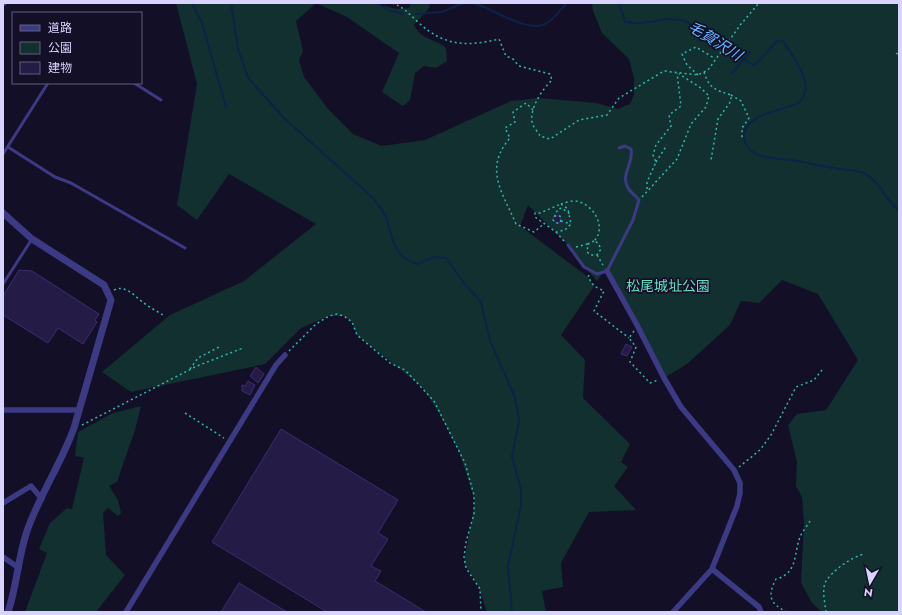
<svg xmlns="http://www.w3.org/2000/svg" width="902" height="615" viewBox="0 0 902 615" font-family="Jost,'Noto Sans JP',sans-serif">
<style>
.green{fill:#12302f}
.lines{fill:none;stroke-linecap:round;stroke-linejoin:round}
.stream{stroke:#0c2248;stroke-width:2}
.building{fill:#241b47;stroke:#3b2d73}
.path{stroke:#2fb8b0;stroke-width:1.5;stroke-dasharray:2 3;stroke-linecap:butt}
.service{stroke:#3d3a85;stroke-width:3}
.minor{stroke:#3d3a85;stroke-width:5.5}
.tertiary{stroke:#3d3a85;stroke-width:7}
.labels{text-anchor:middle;stroke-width:3.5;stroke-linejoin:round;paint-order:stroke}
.park-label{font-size:14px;fill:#5fe0c0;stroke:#130f26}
.water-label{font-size:15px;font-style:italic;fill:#62b6ff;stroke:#130f26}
</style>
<rect width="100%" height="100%" fill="#130f26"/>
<path class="green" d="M176,3H316L296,21L303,51L299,60L304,77L328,109L353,134L382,146L425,140L511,101L539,98L596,103L618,109L630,104L634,95V78L629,59L602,33L593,11L592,3H899V612H822L812,603L801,583L804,523L802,497L796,486L797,462L788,425L797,414L826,410L858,360L818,294L782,280L759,303L741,301L730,325L687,364L664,378L607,272L602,274L597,281L575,256L568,245L528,205L520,226L588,277L594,286L561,335L585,360L583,398L630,444L621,462L628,467L614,486L636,510L589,512L561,563L563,587L542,591L546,612H487L478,585L464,563L475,501L460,454L438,411L422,387L357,335L352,322L344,316H329L301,328L265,364L131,392L102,372L170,315L244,281L316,224L229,174L197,220L177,205L197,84Z
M316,3H378L379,5L397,9L409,8L411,3H428L430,7L414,25C423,42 433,37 446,48L447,61L436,68L424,66L415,73L410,100L403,106L382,92L399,53L347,17Z
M141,406L135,430L117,482L109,486L118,500L121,513L118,516L108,508L103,513L106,555L125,575L96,612H25L47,553L39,549L50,523L67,508L72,509L84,458L75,456L78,432L113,413Z"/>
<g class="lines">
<path class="stream" d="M192,3L202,23L226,107
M231,3L238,49L248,78L285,119L370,195C376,202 383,209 386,218C393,238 393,257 417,264L434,257L446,258L464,283L481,302L490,341L515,397L519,421L512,457L521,489V505L508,566L512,612
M377,3L388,10L403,14
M473,3C491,7 528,35 547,23C554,19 561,9 567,3
M619,3L625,22C630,22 635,24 640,23C658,22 671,15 687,22L753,65L757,63L777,41H783C793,57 819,89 797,104C781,110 743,115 744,137C746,160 777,158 792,160C806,162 820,166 834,168C843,170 855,169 864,173C881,182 885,200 899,210
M416,14L442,12L463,3
M732,73L750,52"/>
</g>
<path class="building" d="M554,216H560L561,219L560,223H556L553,220Z
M19,270L32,271L99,314L95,320L97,322L83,344L58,328L48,343L3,315V296Z
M626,344L632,347L627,356L621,354Z
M256,367L264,374L258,383L250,376Z
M248,381L255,385L250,395L242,391V385L245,386Z
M281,429L398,500L378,533L388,539L371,566L381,571L375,581L426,612H327L212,542Z
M239,583L287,612H221Z"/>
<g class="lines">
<path class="path" d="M392,3C404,7 410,15 419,23C444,46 467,47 499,39L506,56L513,59L519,66L550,74L552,80C542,90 530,107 532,122C533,127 538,132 540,136L550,139L579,120L607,115L619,98L664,71L698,75L708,70L741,24L759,3
M896,53L899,55
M704,72C709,89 716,90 731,95V101L718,119L711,160
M698,75L687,65L682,54L696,47L714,58
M731,95L741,101L749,118L742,128V139
M533,110L526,103L513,112L515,122L505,128L510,138C483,169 503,193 516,224L534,232L545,223
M656,162L667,145
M647,189V182L656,162L653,155L656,145L671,126L669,115L681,106L677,73
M642,197L677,159L691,124L706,107L709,96L701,88L679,74
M561,204L568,209L571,224L565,230L556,232L535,217V213H540Z
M561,204C565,203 572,200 576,201C594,204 607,228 594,241L598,243L601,249L597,255
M554,216H560L561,219L560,223H556L553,220L558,209L562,208L570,214
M561,221L571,224
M556,232L564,241
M594,241L588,244L587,252L591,255H597
M576,247L588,244
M597,255L603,265
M589,275L588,277L594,286L604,291L594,311L629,338
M114,290C126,284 135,297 144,303C150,308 157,311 163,315
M634,331L629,338L636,347L630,362L650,383L658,380
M289,351L316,324L329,316L337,314L344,316L352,322L357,335L390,363L405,370L434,401L465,463L474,495V514L466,542L464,557L466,568L480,589L481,612
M190,369L198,358L221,346
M185,413L224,438
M82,425L197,366L243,348
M739,467L760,450L771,435L796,387L814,380L822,370
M787,612C770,604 767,596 776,579C798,574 794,552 800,537C802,532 807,526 810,521
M826,612C825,603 822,592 825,583C830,572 854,555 865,554"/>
<path class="service" d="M3,5L5,4
M134,83L161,100
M8,147L55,177L71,183L185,248
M3,154L48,83
M568,245L584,267L597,274L607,271L633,220L639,200C636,196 631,193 628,188C620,175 634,163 631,149L625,146L619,148
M3,284L32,239"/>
<path class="minor" d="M607,271L637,325L664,378L681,407L734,470L740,483V493L737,506L712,569L673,612
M3,410H79
M3,503L31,486L42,499
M3,557L19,568
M712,569L759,607L761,612
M126,612L276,365L285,355"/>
<path class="tertiary" d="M3,213L32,239L104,285L111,300L74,428C61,464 39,496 27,531C18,557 17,586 8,612"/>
</g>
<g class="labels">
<g class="park-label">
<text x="668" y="291">松尾城址公園</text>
</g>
<g class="water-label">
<text transform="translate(715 41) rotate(32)" y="5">毛賀沢川</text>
</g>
</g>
<rect width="902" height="615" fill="none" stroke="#d9d4ff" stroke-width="8"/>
<rect x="12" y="12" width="130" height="72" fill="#130f26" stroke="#625e7d"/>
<rect x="20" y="25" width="20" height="6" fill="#3d3a85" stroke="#625e7d"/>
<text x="48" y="32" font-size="12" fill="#d9d4ff">道路</text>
<rect x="20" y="42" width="20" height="12" fill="#12302f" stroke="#625e7d"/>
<text x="48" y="52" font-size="12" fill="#d9d4ff">公園</text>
<rect x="20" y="62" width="20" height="12" fill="#241b47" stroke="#625e7d"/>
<text x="48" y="72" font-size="12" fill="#d9d4ff">建物</text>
<g transform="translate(870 583) rotate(189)" stroke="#130f26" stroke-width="3" paint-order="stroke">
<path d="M0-3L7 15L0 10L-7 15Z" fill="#d9d4ff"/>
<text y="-6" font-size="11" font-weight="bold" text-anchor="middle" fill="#d9d4ff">N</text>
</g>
</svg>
